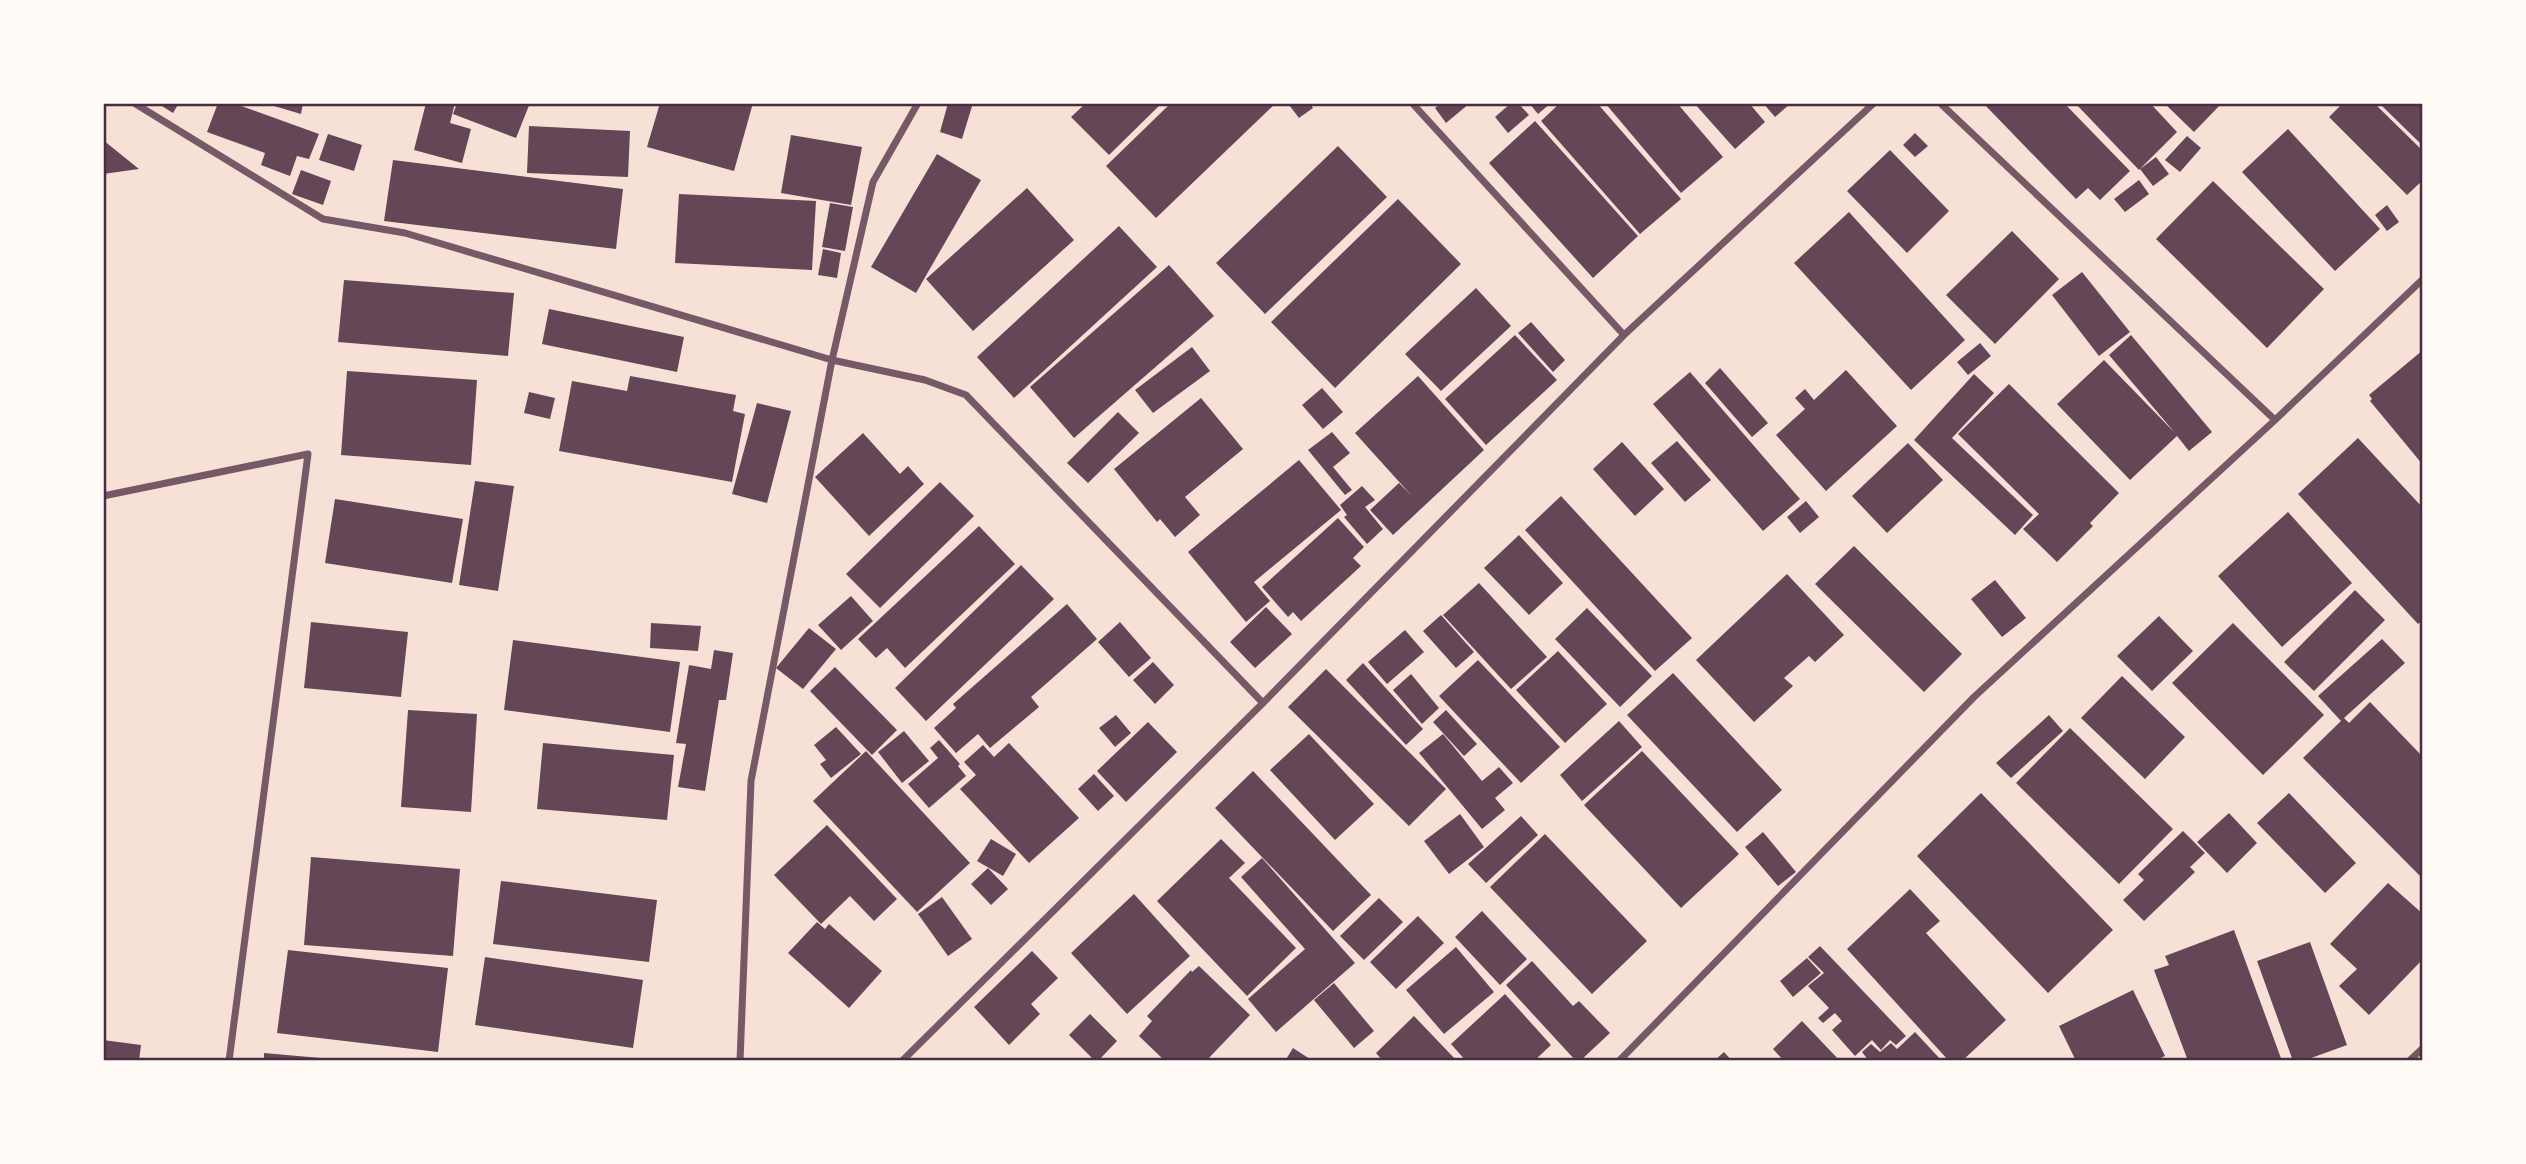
<svg xmlns="http://www.w3.org/2000/svg" width="2526" height="1164" viewBox="0 0 2526 1164" font-family="'Alegreya Sans',sans-serif">
<style>
.building{fill:#644757}
.lines{fill:none;stroke-linecap:round;stroke-linejoin:round}
.minor{stroke:#755966;stroke-width:7}
.neatline{fill:none;stroke:#4a2c40;stroke-width:2.5}
</style>
<rect width="100%" height="100%" fill="#f7e1d7"/>
<path class="building" d="M157,103H179L173,113Z
M218,103H233L319,134L309,159L297,156L290,176L261,165L265,153L207,132Z
M264,103H303L301,114Z
M426,103H455L450,123L471,129L462,163L414,150Z
M457,103H530L516,138L453,114Z
M660,103H753L734,171L647,147Z
M948,103H973L962,139L940,132Z
M1086,103H1162L1109,155L1071,117Z
M1171,103H1276L1156,218L1106,166Z
M1292,103H1310L1313,108L1299,118L1289,105Z
M1441,103H1470L1446,123L1435,108Z
M1511,103H1518L1529,115L1508,133L1495,117Z
M1529,103H1551L1538,114Z
M1560,103H1597L1681,199L1640,234L1541,121Z
M1605,103H1677L1723,157L1681,193Z
M1694,103H1749L1765,122L1735,149Z
M1763,103H1791L1775,117Z
M1983,103H2064L2130,171L2100,200L2088,188L2076,199Z
M2075,103H2150L2177,132L2139,170Z
M2164,103H2222L2194,132Z
M2343,103H2374L2423,151V180L2407,195L2329,117Z
M2379,103H2423V146Z
M1535,121L1638,236L1593,278L1489,163Z
M529,126L630,131L628,177L527,173Z
M2288,129L2380,229L2335,271L2242,172Z
M1915,133L1928,146L1915,157L1903,145Z
M328,134L362,145L354,171L319,160Z
M791,135L862,147L851,205L781,193Z
M2187,136L2201,148L2180,172L2165,160Z
M103,140L139,169L103,174Z
M1338,146L1387,197L1265,314L1216,263Z
M1890,150L1949,211L1907,253L1847,191Z
M937,154L981,180L916,293L871,267Z
M2156,157L2169,174L2153,186L2140,169Z
M393,160L623,189L616,249L384,221Z
M301,170L331,181L323,205L292,194Z
M2139,180L2149,194L2125,212L2114,199Z
M2213,181L2324,289L2267,348L2156,239Z
M1027,188L1074,240L973,331L926,279Z
M679,194L816,201L812,270L675,263Z
M1398,199L1461,264L1335,388L1271,322Z
M830,203L853,207L845,251L822,247Z
M2387,205L2399,222L2387,231L2375,215Z
M1849,212L1965,340L1911,390L1794,263Z
M1119,226L1157,267L1014,398L977,357Z
M2012,231L2059,279L1995,344L1946,295Z
M823,249L841,253L837,278L818,275Z
M1169,265L1214,316L1074,438L1030,387Z
M2082,272L2130,332L2099,356L2052,295Z
M344,280L514,293L508,356L338,342Z
M1476,288L1511,326L1441,391L1405,354Z
M549,309L684,337L677,372L542,344Z
M1531,322L1565,360L1553,372L1518,333Z
M1515,335L1557,380L1486,445L1445,399Z
M2131,335L2212,432L2189,451L2177,436L2130,480L2057,404L2104,360L2175,433L2109,355Z
M1980,343L1991,356L1968,375L1957,362Z
M1192,347L1210,371L1153,413L1135,390Z
M2423,350V465L2370,401L2372,399L2369,395Z
M1720,368L1768,423L1752,437L1705,383Z
M1846,370L1897,426L1826,491L1776,435L1805,409L1795,398L1805,389L1814,400Z
M347,371L477,380L471,465L341,455Z
M1690,372L1800,499L1763,531L1653,404Z
M1974,374L1994,393L1952,438L2033,515L2015,535L1914,440Z
M630,376L736,395L733,411L745,414L732,482L559,451L572,381L627,391Z
M1418,376L1484,450L1393,535L1370,510L1399,483L1411,495L1355,433Z
M2009,384L2119,493L2090,523L2093,526L2057,562L2023,529L2039,514L1958,434Z
M1322,388L1343,412L1323,429L1302,405Z
M529,392L555,398L550,419L524,413Z
M1201,398L1243,449L1185,497L1200,515L1175,537L1160,519L1157,522L1114,469Z
M757,403L791,411L767,503L732,494Z
M1118,412L1139,433L1088,483L1067,463Z
M1332,432L1350,453L1333,467L1352,490L1345,495L1308,450Z
M863,433L900,474L908,466L924,484L869,536L815,477Z
M2358,438L2423,508V620L2418,624L2298,494Z
M1677,441L1711,480L1685,502L1651,463Z
M1622,442L1664,489L1635,516L1593,469Z
M1908,443L1943,480L1887,533L1852,496Z
M1299,460L1341,510L1254,582L1270,601L1246,622L1188,552Z
M475,481L514,486L498,591L459,585Z
M940,482L974,516L880,608L846,574Z
M1362,486L1375,500L1365,507L1383,529L1367,544L1344,517L1347,515L1340,505Z
M1561,496L1692,638L1655,671L1525,530Z
M335,499L463,519L452,583L325,563Z
M1806,501L1819,517L1800,533L1787,517Z
M2288,512L2352,583L2282,647L2218,576Z
M1338,518L1364,547L1353,558L1361,566L1301,621L1293,612L1288,617L1262,587Z
M979,526L1015,564L905,668L887,648L876,658L858,639Z
M1519,535L1563,583L1529,615L1484,568Z
M1854,546L1962,654L1924,692L1815,584Z
M1021,565L1054,599L926,721L895,688Z
M1787,574L1844,635L1815,662L1809,656L1784,678L1793,686L1754,722L1696,660Z
M1995,580L2026,618L2002,637L1971,599Z
M1479,583L1547,657L1511,689L1443,615Z
M2355,590L2385,620L2314,691L2284,662Z
M851,596L873,621L841,650L818,625Z
M1067,604L1097,639L1031,697L1039,707L990,748L978,734L956,753L934,728L956,708L953,704Z
M1266,607L1292,634L1255,668L1230,642Z
M1587,608L1652,676L1620,707L1555,639Z
M1441,615L1474,652L1456,668L1423,631Z
M2159,616L2193,651L2152,691L2117,656Z
M311,622L408,632L401,697L304,688Z
M1120,622L1151,658L1129,677L1098,642Z
M651,623L701,626L698,651L650,648Z
M2233,623L2324,715L2263,775L2172,683Z
M809,628L836,649L803,689L776,668Z
M1405,630L1424,652L1387,684L1368,662Z
M2382,639L2405,663L2344,718L2349,723L2370,702L2423,757V879L2303,758L2341,721L2318,696Z
M513,640L680,662L670,732L504,710Z
M714,650L733,653L726,700H719L705,791L678,787L686,744L676,743L689,665L711,669Z
M1558,651L1607,704L1565,743L1516,690Z
M1478,660L1560,747L1521,783L1439,696Z
M1153,662L1174,685L1155,704L1133,680Z
M1363,663L1423,729L1406,745L1346,680Z
M835,667L897,730L872,755L810,691Z
M1326,669L1446,789L1409,826L1288,707Z
M1673,673L1782,790L1737,832L1627,715Z
M1411,674L1439,708L1422,724L1393,690Z
M2122,676L2185,737L2145,779L2081,718Z
M408,710L477,714L471,812L401,807Z
M1446,710L1477,744L1464,756L1433,722Z
M1116,715L1131,733L1115,747L1099,728Z
M2049,715L2063,731L2011,778L1996,763Z
M1619,721L1642,747L1582,801L1560,775Z
M1148,722L1177,752L1126,802L1097,771Z
M836,727L861,754L831,778L820,764L826,760L814,745Z
M2070,728L2173,829L2119,884L2016,783Z
M904,731L929,761L902,783L878,752Z
M1309,734L1374,804L1335,840L1270,770Z
M1443,734L1482,781L1499,767L1513,783L1495,798L1505,810L1482,829L1419,753Z
M939,740L960,764L958,766L966,776L929,808L908,784L938,758L930,748Z
M543,743L674,755L667,820L537,809Z
M1009,743L1079,818L1029,863L960,789L976,775L964,762L983,745L994,757Z
M866,751L970,863L917,912L813,801Z
M1642,751L1739,854L1681,908L1584,805Z
M1253,771L1371,895L1333,931L1215,808Z
M1094,774L1114,796L1098,811L1078,789Z
M1981,793L2113,930L2048,993L1917,856Z
M2289,793L2356,863L2325,893L2257,823Z
M2229,813L2257,843L2227,873L2197,842Z
M1460,814L1484,847L1449,874L1424,841Z
M1521,816L1538,835L1486,883L1468,864Z
M827,825L897,899L874,921L850,896L821,924L774,875Z
M2183,831L2205,853L2190,867L2195,872L2144,921L2123,900L2144,880L2138,874Z
M1763,832L1796,872L1778,886L1745,847Z
M1545,834L1647,941L1592,994L1490,887Z
M991,839L1016,854L1003,876L977,861Z
M1221,839L1245,863L1229,878L1296,948L1247,996L1157,901Z
M311,857L460,869L453,956L304,945Z
M1262,858L1355,963L1276,1032L1248,999L1305,949L1241,877Z
M988,868L1008,889L991,905L971,884Z
M501,881L657,900L649,962L493,944Z
M2388,883L2423,914V959L2369,1015L2339,986L2357,969L2330,944Z
M1910,889L1940,921L1926,933L2006,1020L1962,1061H1949L1847,949Z
M1134,894L1190,956L1127,1014L1071,953Z
M942,897L972,939L948,956L918,914Z
M1379,898L1403,922L1364,960L1340,936Z
M1482,911L1527,959L1500,985L1455,937Z
M1418,916L1444,943L1396,989L1370,962Z
M817,922L825,929L829,924L882,971L849,1008L788,953Z
M2234,930L2282,1061H2188L2154,970L2169,965L2165,956Z
M2310,942L2347,1045L2303,1061H2293L2257,961Z
M1820,946L1906,1036L1896,1045L1890,1040L1881,1050L1872,1040L1855,1056L1832,1030L1842,1021L1835,1013L1823,1023L1818,1018L1829,1008L1808,986L1824,973L1808,957Z
M1456,947L1494,992L1444,1034L1406,990Z
M288,950L448,968L438,1052L277,1033Z
M1032,951L1058,978L1031,1004L1040,1014L1009,1045L974,1007Z
M485,957L643,980L633,1048L475,1025Z
M1807,958L1821,973L1793,997L1780,981Z
M1532,961L1573,1006L1579,1001L1610,1033L1580,1061H1576L1506,985Z
M1199,966L1250,1015L1206,1061H1165L1139,1036L1152,1021L1147,1016L1191,970L1192,972Z
M1334,983L1374,1031L1354,1048L1314,1000Z
M2133,990L2165,1056L2154,1061H2076L2059,1026Z
M1505,994L1551,1045L1534,1061H1466L1451,1044Z
M1090,1014L1117,1041L1098,1061H1095L1069,1035Z
M1414,1016L1457,1061H1383L1376,1053Z
M1802,1021L1840,1061H1784L1773,1049Z
M1915,1032L1942,1061H1869L1862,1052L1871,1044L1880,1052L1891,1043L1897,1049Z
M103,1040L141,1045L139,1061H103Z
M1293,1048L1313,1061H1285Z
M1724,1052L1732,1061H1714Z
M264,1053L332,1059L331,1061H264Z"/>
<g class="lines">
<path class="minor" d="M134,103L323,219L405,233L832,360L925,380L966,395L1263,703
M1412,103L1624,335
M1940,103L2275,420
M103,496L308,454L229,1061
M740,1061L751,781L832,360L873,182L918,103
M902,1061L1263,703L1624,335L1874,103
M1619,1061L1974,697L2275,420L2423,279
M2409,1061L2423,1048"/>
</g>
<rect width="2526" height="1164" fill="none" stroke="#fffaf5" stroke-width="210"/>
<rect x="105" y="105" width="2316" height="954" class="neatline"/>
</svg>
